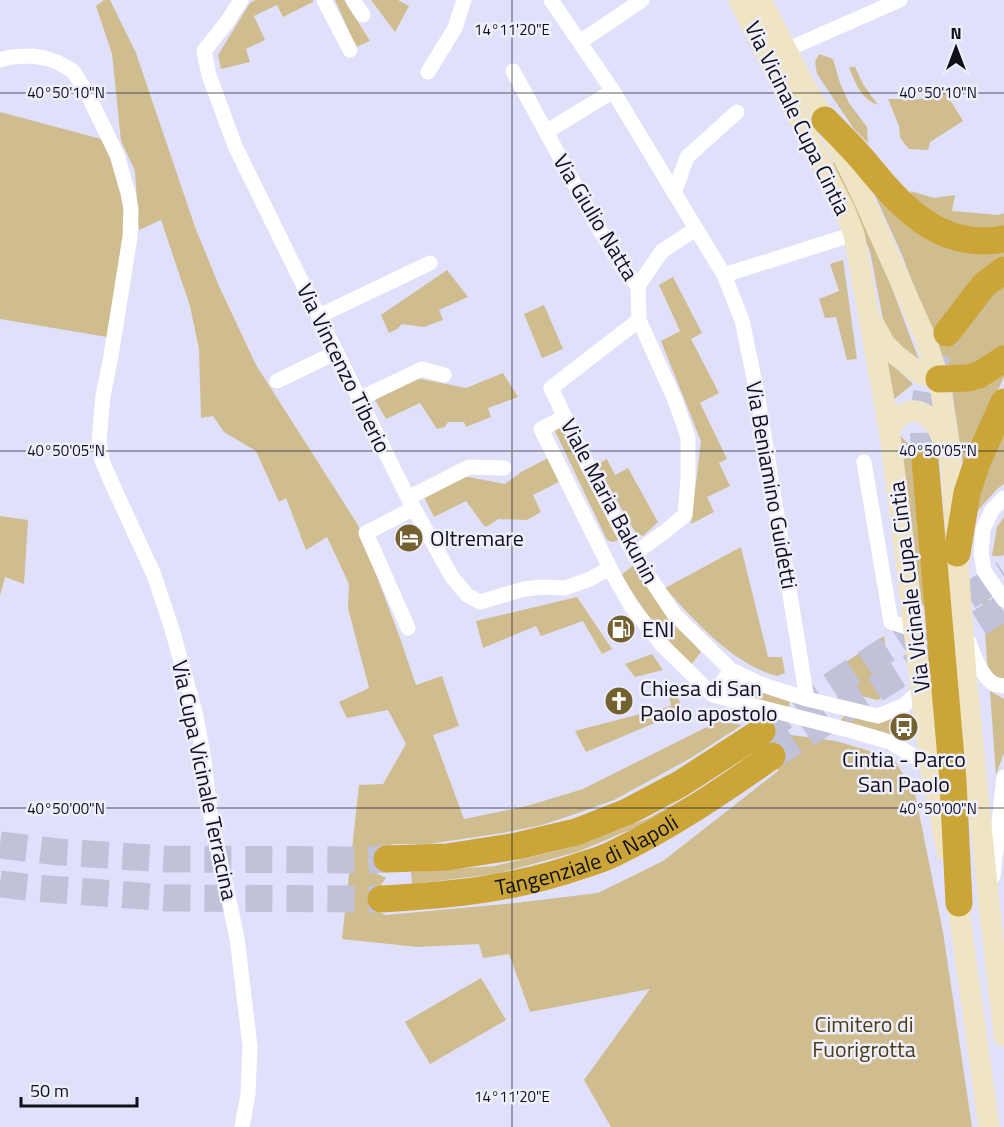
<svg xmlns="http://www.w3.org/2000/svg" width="1004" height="1127" viewBox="0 0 1004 1127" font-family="'Titillium Web',sans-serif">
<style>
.green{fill:#cfbd8f}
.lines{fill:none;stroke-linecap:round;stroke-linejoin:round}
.highway-tunnel{stroke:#c1c1d9;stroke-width:27;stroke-dasharray:27 14;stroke-linecap:butt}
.street{stroke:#fff;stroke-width:15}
.secondary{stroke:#efe4c3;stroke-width:21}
.highway{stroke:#cba538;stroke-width:27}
.ticks{fill:none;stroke:#10101b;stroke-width:1.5;stroke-opacity:0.45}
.labels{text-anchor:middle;stroke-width:5;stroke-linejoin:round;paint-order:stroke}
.street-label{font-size:22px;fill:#10101b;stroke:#efeffc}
.poi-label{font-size:22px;fill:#10101b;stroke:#efeffc;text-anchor:start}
.park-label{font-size:22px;fill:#4a3c14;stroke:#efeffc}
.ticks-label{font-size:15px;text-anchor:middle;fill:#10101b;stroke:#efeffc;stroke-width:5;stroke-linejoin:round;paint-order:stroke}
</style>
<rect width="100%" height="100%" fill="#e0e0fb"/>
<path class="green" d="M104,0H110L136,53L195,227L219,286L256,365L358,525L401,641L416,685L442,676L459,726L433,735L464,819L527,806L583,789L719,721L742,725L691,758L614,800L575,814L542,825L502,833L429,844H393L375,852L368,861L374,872L386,878L370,900V909L386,915L515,903L598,893L663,861L778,771L762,731L836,741L893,758L915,793L943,932L972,1127H611L584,1080L650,989L530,1012L509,954L483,958L479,944L417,947L342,939L359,785L383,784L406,744L388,710L347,718L339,702L369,688L348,608L349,584L327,537L306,550L286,498L279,502L256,451L224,432L213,416L201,418L199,349L190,306L161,220L139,230L135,171L121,141L112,54L96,6Z
M256,0H313V2L283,17L277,5L254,16L265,40L246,49L250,62L221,69L218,55L250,3Z
M335,0H344L370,41L356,47Z
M371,0H398L409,6L395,32Z
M819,54L833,59L840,83L849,103L867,127L868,143L854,129L817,74L815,62Z
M849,67H855L863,84L878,105C861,99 855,83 849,67Z
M945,92L963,121L930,142L928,150L909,149L900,138L899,126L888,99H920Z
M0,112L105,140L113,156L127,220L107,337L0,319Z
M837,161L878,251L919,360L895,345L883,319L870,251L832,164Z
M873,191L1004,245V260L983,300L1004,285V348L983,362L953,372L945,368L902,255Z
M911,191L934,198L955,195L952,211L998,215L1004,213V227H958L935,215L911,195Z
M843,260L857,359L847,360L836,317L825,318L819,299L839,291L830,264Z
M447,270L468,297L439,310L443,320L424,327L402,324L397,329L389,333L381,315Z
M673,277L702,333L691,339L719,393L700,403L727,459L719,463L730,486L707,497L714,512L691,524L701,441L661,341L680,331L659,285Z
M544,305L563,349L542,358L524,314Z
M882,355L913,384L893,400Z
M1004,372V377L963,465L952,390Z
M503,373L518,397L488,408L491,417L466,427L464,422H448L445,427L437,429L420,403L386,419L375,400L416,378L466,388Z
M564,424L619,538L617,541L612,542L607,540L554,429Z
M897,433L916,451L933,604L917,606Z
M1004,434V484L997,489L974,515L989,461Z
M550,457L559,482L533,495L541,512L527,520L498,519L490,525L485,527L466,501L434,517L424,497L463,476L505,484L521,472Z
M607,459L615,475L628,468L658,522L643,536L636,533L629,522L597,465Z
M0,516L28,520L24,584L5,577L0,596Z
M1004,517V555L1002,556H992L997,527Z
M741,547L768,657H782L785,673L777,676C731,663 696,622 665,588Z
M635,564L666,613L701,652L691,665L654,625L621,575Z
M982,594L1004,615V681L988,673Z
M577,597L612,649L602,654L583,621L541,636L536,626L483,648L476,621Z
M884,636L891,692L878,700L848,693L826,676Z
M652,654L663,670L635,677L625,664Z
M733,682L790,702L788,710L730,690Z
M990,691L1004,699V753L996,775Z
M676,692L683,711L586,752L575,731L671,706L669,695Z
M844,716L878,721L899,717L906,747L840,721Z
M705,787L649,822L577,852L496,874L412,884L411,872L495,866L576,846L647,819Z
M481,978L506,1020L430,1064L405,1022Z"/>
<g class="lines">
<path class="highway-tunnel" d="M925,460C921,409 925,380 947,333
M762,731L1004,573
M772,756L1004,607
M0,845L58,852L165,859L368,860L387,859
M0,884L35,888L168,898L381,899"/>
<path class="street" d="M241,0L227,22L204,51L209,75L235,146L408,498L452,577L467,595L480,602L524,589L542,587L565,588L590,579L610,568
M324,0L350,50
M353,0L363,15
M551,0L613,91L724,275L742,320L757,393L807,699
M580,42L642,0
M786,50L900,0
M0,60L11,57L31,56L45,58L57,62L73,71L89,97L117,155L128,193L131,209L130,237L111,356L103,396L99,441L102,460L109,477L154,575L172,629L196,716L204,760L210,812L237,938L250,1046L248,1094L242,1127
M513,71L595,222L622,267L638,286L639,320L675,400L688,437V478L685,515L667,530L634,554
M428,72L455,28L464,0
M546,132L613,91
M674,193L687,157L737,112
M724,275L854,234
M638,286L662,251L696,229
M319,316L430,263
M639,320L551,388L589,468L634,554L674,614L731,670L763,685L807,699L878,716L903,706L921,690
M277,381L337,352
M359,399L422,369L444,375
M565,417L541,429L614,576L631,606L663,646L713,695L856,732L890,742L930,766
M864,462L891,622L913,629
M408,498L469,467L504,468
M1004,498L992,510L983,529L981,552L984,571L1004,600
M408,628L366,533L414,508
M969,642C973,655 982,677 994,684C995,684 1003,686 1004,686
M713,695L731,670
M993,876L1004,777"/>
<path class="secondary" d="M739,0L845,211L854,234L889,428L905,554L930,766L947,851
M761,0L806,88L825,120L861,193L924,334L939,379L950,451L966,674L989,905L1004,1036
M875,326L885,344L897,356L921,374L939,379
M889,428C893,424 897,418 903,414C923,402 939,426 944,444
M956,890L989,1127"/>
<g class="highway">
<path d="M825,120C838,133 851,146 863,160C900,205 938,251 1004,239"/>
<path d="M947,333L984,285L1004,270"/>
<path d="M939,379L968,378L979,375L1004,359"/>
<path d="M925,460L953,781L959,903"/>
<path d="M957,553L967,493L978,460L1004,402"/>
<path d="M387,859L447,857L517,846L576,832L627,812L680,784L762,731"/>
<path id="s1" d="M381,899C452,895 515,889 583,865C593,862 603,859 613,854C669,827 721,792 772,756"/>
</g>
</g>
<path class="ticks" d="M512,0V1127M0,93H1004M0,451H1004M0,808H1004"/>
<defs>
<g id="hotel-disc" transform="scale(1.5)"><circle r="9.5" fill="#73612f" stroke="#efeffc"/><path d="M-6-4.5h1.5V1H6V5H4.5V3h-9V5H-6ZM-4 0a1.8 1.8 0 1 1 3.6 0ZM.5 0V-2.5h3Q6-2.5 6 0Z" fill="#fff"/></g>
<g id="fuel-disc" transform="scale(1.5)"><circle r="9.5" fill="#73612f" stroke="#efeffc"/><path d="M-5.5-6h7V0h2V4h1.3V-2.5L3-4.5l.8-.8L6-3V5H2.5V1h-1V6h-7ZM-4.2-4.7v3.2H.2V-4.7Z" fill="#fff"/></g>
<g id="church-disc" transform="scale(1.5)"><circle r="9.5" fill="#73612f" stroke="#efeffc"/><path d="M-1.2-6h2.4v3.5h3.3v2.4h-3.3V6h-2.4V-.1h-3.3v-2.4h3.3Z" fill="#fff"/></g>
<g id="bus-disc" transform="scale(1.5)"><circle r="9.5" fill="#73612f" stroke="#efeffc"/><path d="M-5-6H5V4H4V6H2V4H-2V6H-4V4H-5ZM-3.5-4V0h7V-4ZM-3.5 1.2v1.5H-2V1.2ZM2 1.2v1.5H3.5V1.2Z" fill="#fff"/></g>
</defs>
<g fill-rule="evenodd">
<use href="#hotel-disc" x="409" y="538"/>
<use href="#fuel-disc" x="621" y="629"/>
<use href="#church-disc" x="619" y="701"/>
<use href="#bus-disc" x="904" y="727"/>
</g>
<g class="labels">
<g class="street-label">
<text transform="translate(798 118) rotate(64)" y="8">Via Vicinale Cupa Cintia</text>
<text transform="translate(596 217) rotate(59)" y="8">Via Giulio Natta</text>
<text transform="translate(344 368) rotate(64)" y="8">Via Vincenzo Tiberio</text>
<text transform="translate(772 485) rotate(80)" y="8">Via Beniamino Guidetti</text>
<text transform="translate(610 501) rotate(62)" y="8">Viale Maria Bakunin</text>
<text transform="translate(909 587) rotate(-97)" y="8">Via Vicinale Cupa Cintia</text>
<text transform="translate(205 780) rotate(78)" y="8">Via Cupa Vicinale Terracina</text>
<text dy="8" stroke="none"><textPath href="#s1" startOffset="212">Tangenziale di Napoli</textPath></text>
</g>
<g class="poi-label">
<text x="430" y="546">Oltremare</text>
<text x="642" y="637">ENI</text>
<text x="640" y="696">Chiesa di San<tspan x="640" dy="25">Paolo apostolo</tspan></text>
<text x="904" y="767" text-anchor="middle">Cintia - Parco<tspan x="904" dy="25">San Paolo</tspan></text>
</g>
<g class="park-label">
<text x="864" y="1032">Cimitero di<tspan x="864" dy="25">Fuorigrotta</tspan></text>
</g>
</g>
<g class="ticks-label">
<text x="512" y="35">14°11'20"E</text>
<text x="66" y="98">40°50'10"N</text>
<text x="938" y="98">40°50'10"N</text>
<text x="66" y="456">40°50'05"N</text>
<text x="938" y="456">40°50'05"N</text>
<text x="66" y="814">40°50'00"N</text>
<text x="938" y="814">40°50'00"N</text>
<text x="512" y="1102">14°11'20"E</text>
</g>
<g transform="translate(956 48)" stroke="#efeffc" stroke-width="4.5" paint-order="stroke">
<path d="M0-4.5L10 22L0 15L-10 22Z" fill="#10101b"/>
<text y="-9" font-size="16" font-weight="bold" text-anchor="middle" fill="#10101b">N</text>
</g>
<path d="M21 1097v9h116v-9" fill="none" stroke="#10101b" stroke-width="3"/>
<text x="30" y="1097" font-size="18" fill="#10101b" stroke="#efeffc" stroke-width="4.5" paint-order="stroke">50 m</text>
</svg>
